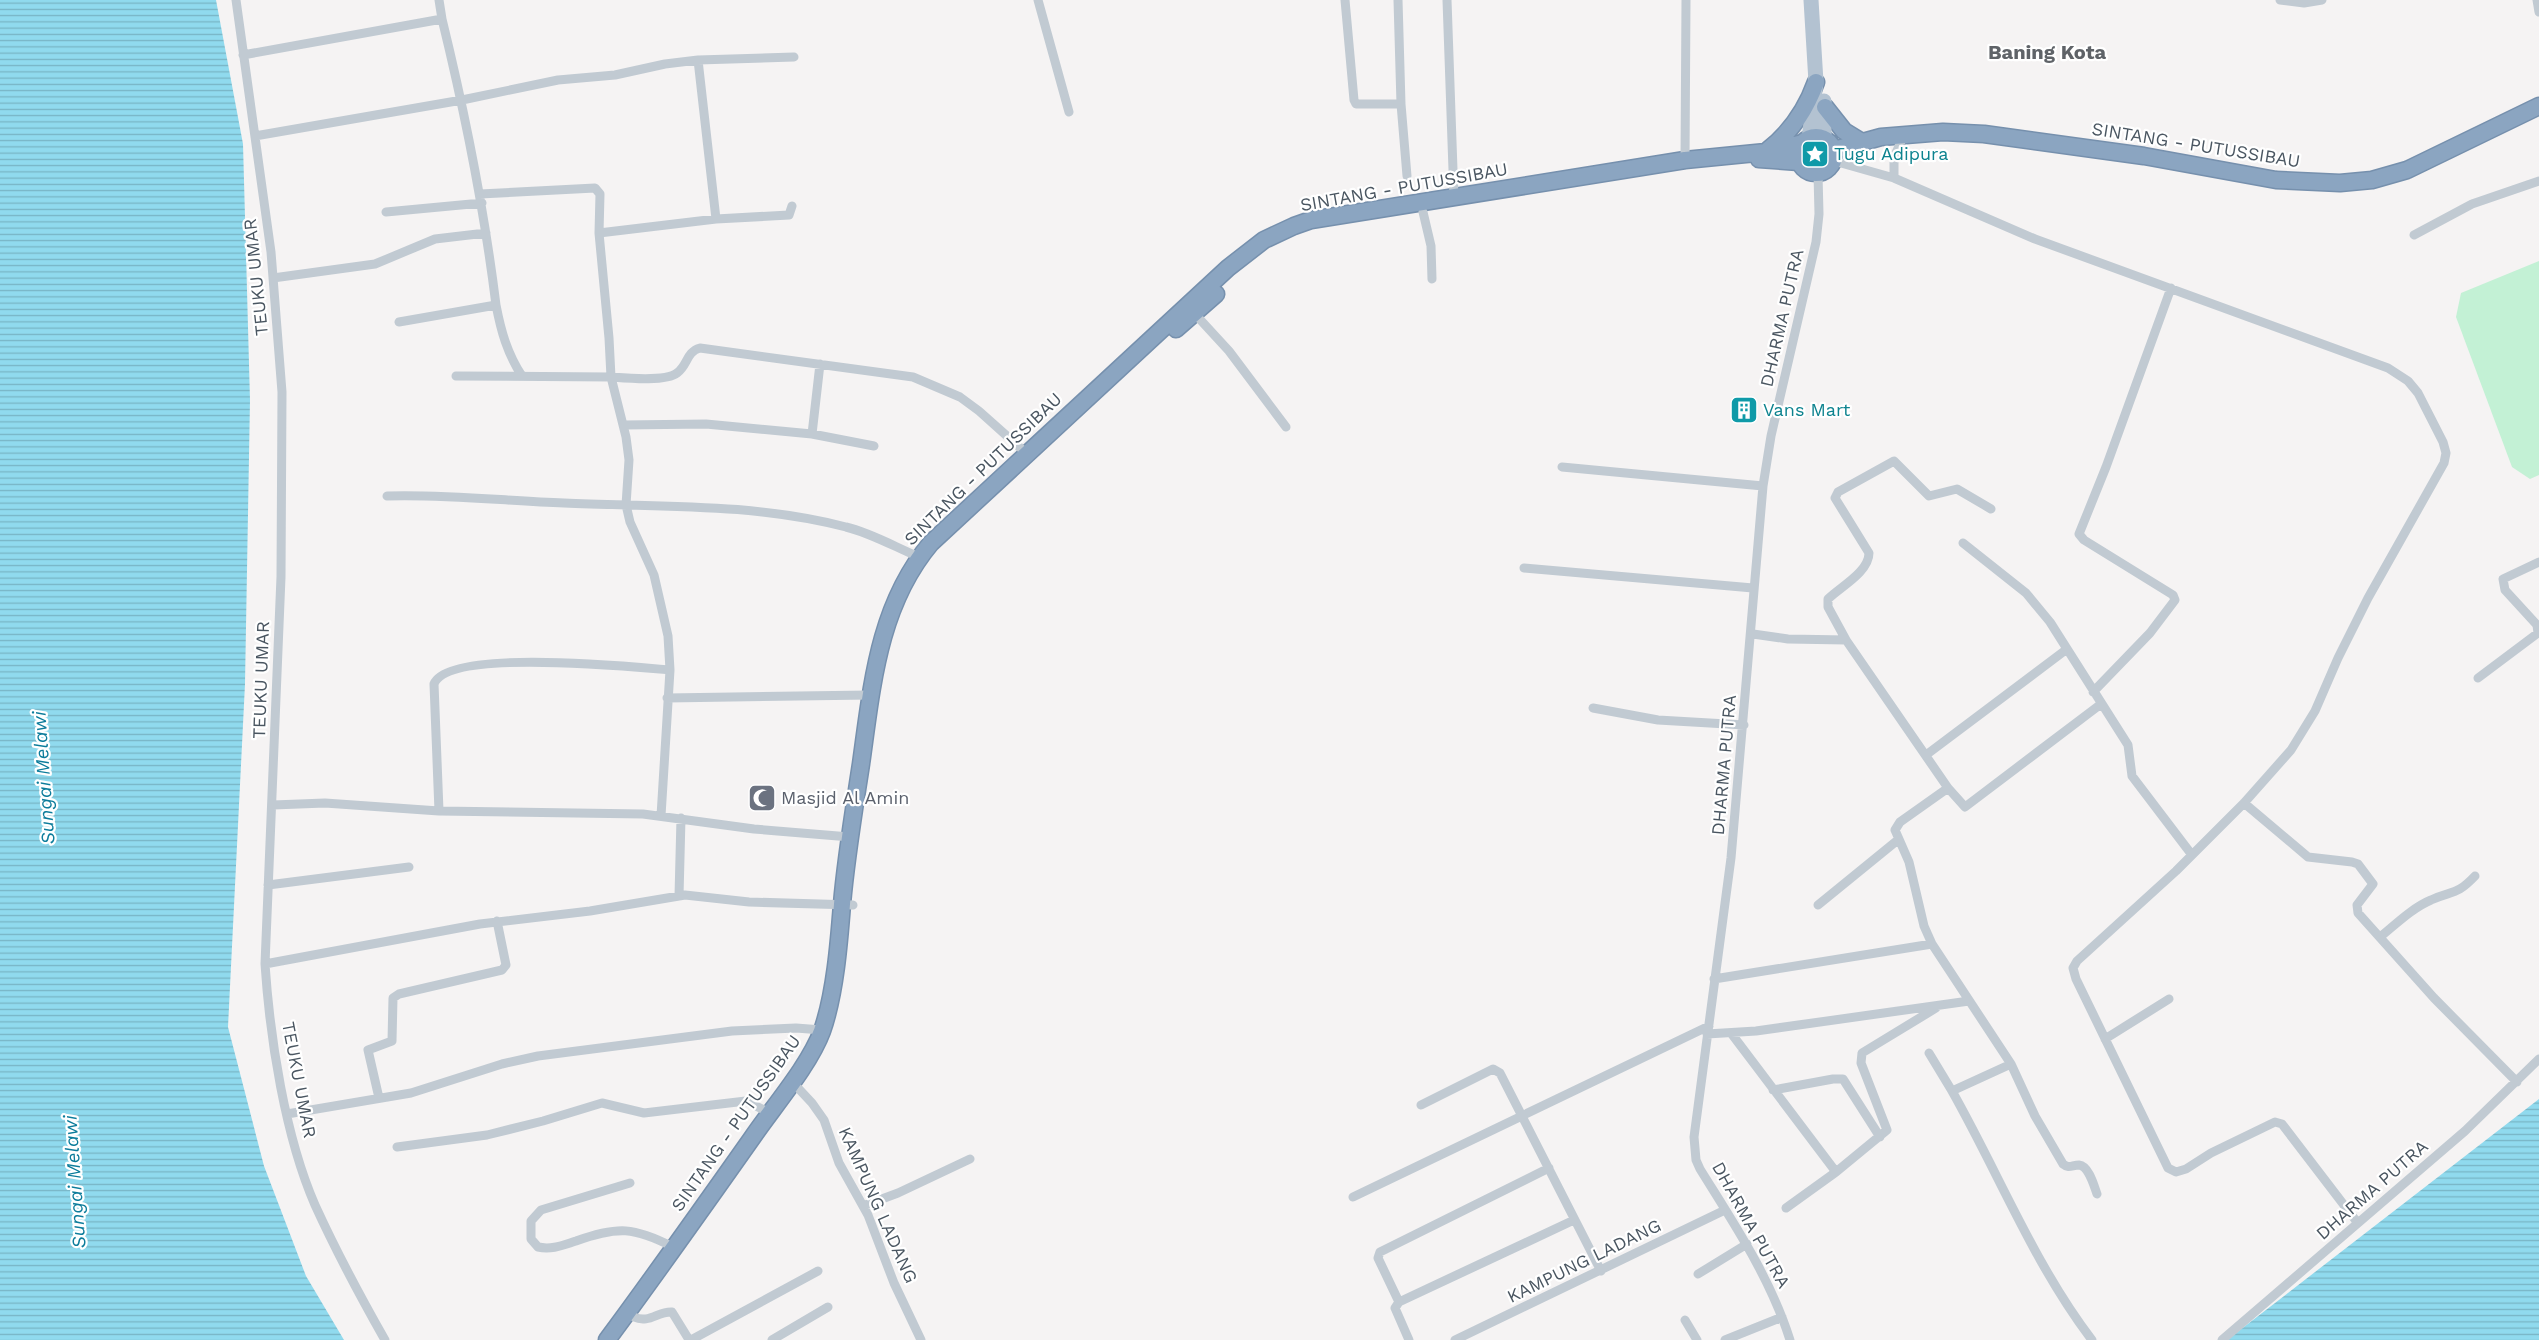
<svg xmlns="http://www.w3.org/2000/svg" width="2539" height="1340" viewBox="0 0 2539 1340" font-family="'Work Sans',sans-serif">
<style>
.green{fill:#c3f1d5}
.water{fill:url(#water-rules)}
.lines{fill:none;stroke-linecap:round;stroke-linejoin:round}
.highway-casing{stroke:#7690ad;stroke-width:19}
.street{stroke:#c1cad2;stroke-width:9}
.primary{stroke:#b3c2d1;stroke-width:15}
.highway{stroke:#8ba5c1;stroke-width:16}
.labels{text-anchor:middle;stroke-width:4.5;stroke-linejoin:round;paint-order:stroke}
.street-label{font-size:18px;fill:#4a5661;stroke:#fff}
.culture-label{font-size:18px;fill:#0d838f;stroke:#fff;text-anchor:start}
.worship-label{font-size:18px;fill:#5b616d;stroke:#fff;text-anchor:start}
.water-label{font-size:19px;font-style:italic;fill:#0c7c9b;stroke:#fff}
.quarter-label{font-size:20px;font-weight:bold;fill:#5f6368;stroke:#fff}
</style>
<defs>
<pattern id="water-rules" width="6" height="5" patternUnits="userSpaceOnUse" patternTransform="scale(1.25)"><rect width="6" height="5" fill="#90daee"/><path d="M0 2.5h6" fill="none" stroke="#78b4c4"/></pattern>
</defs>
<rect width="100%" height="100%" fill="#f5f3f3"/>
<path class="green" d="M2539,261V475L2530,479L2512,467L2456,317L2461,293Z"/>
<path class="water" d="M0,0H216L243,144L250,400L245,684L228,1027L264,1166L306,1276L344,1340H0Z
M2539,1099V1340H2227Z"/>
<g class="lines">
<g class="highway-casing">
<path id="highway" d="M1825,107L1844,131L1862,142
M1798 155a18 18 0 1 1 36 0a18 18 0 1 1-36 0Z
M1768,150C1791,132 1806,110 1816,82
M1834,150L1881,137L1943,132L1984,134L2144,156L2276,180L2340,183L2372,180L2407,170L2539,106
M1759,159L1799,162
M1176,329L1216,294
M607,1340C656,1274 704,1206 752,1138C773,1107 809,1066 822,1031C835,994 839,943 842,904C846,857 854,810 861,764C872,686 878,606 931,543L1228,268L1264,240L1294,226L1311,220L1685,160L1766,152L1803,143"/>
</g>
<path class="street" d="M236,0L271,252L282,392L281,577L265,964C270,1039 285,1136 315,1205C336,1251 360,1296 385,1340
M439,0L442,19
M1038,0L1069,112
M1345,0L1354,100L1356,104H1401L1398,0
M1447,0L1454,198
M2280,0L2304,3L2322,0
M2537,0L2539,12
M243,55L442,19C465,113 484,208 496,305L399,322
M698,60L716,219
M1401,104L1407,176
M255,136L462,100L558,80L615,75L665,64L698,60L794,57
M1685,160L1686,0
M1834,161L1894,178L2035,239L2388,368L2408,381L2418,393L2443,442L2446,453L2444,463L2368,598L2338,658L2315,711L2291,750L2244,803L2176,871L2077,961L2073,968L2076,979L2168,1168L2176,1172L2186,1169L2211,1153L2275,1122L2282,1124L2357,1222
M1894,178V157L1904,135
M480,194L595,188L600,194L599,233L716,219L789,215L792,206
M386,212L482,203
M1423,212L1431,246L1432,279
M599,233L609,338L611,377C625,378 666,382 677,373C688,365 686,352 700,348L913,377L960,397L979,411L1026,453
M2414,235L2472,204L2539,181
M273,278L375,264L435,239L486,233
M496,305C501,331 507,353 522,376
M1195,314L1229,351L1286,427
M456,376L611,377L626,437L629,460L626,505L630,522L654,575L668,636L670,670L661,816
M624,425L706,424L812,434L874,446
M812,434L820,364
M1562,467L1763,486
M387,496C446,494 505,501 564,503C657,507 755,503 846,527C871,533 895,547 919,557
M1963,543L2026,593L2050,622L2128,745L2132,776L2192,855
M1524,568L1753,588
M1753,634L1788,639L1846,640L1948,788L1965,807L2101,704
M1846,640L1828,607V599C1840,587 1869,572 1869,553L1835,498L1838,492L1894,461L1929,496L1957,489L1991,509
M2478,678L2538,633L2537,625L2505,590L2503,579L2539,562
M2093,692L2150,633L2175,600L2173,595L2084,540L2079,534L2106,467L2171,288
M667,698L870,695
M1593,708L1658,720L1744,725
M1926,755L2067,649
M2244,803L2308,857L2352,862L2358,864L2373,884L2357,905L2358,913L2434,998L2517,1082
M273,805L325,803L439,811L643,814L754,829L850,837
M439,811L434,684C448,648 633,667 670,670
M268,885L409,867
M679,896L681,818
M1818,905L1899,839
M2380,937C2395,925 2412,908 2431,900C2453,890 2456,896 2475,876
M1932,944L1924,926L1909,862L1895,830L1900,822L1948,788
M265,964L480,924L590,911L685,895L749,902L853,905
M1714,979L1932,944L2011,1064L1952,1091C1999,1174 2034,1264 2092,1340
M1731,1033L1836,1172L1786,1208
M1707,1034L1756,1031L1969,1001
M2105,1039L2169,999
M1929,1053L1952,1091
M2011,1064L2035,1116L2063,1164C2069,1169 2072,1165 2079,1165C2089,1166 2094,1186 2097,1194
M798,1088L812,1103L824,1120L839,1163L868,1215L894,1283L921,1340
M1773,1090L1833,1079H1843L1880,1137
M379,1098L368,1050L392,1041L393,998L399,994L502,970L506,965L497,921
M1421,1105L1493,1069L1500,1073L1601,1271
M287,1114L411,1093L502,1064L538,1056L732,1031L796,1028L822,1030
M397,1147L487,1135L543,1121L602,1103L644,1113L746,1101L770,1113
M1836,1172L1887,1130L1861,1063L1862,1053L1936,1008
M630,1183L541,1210L531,1221V1239L538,1247C552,1250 563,1245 576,1241C618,1226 634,1227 673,1247
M1353,1197L1709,1026
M863,1206L898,1193L970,1159
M1698,1274L1747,1244
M1399,1302L1574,1220
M634,1317C649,1324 658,1311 672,1312L688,1338L691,1340L818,1271
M1685,1320L1697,1340
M772,1340L828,1307
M1409,1340L1395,1308L1399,1302L1378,1258L1380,1252L1549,1168
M1455,1340L1725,1210
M1725,1340L1782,1317
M1790,1340C1770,1277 1734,1224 1700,1169L1696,1160L1694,1137L1731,858L1763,486L1771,436L1816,242L1819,214L1818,174
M2222,1340L2465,1131L2539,1059"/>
<path class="primary" d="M1824,101V139
M1809,139L1816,82L1811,0"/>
<use href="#highway" class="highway"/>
</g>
<defs>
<g id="sight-square" transform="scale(1.4375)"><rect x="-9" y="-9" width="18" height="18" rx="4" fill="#0f9aa8" stroke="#fff"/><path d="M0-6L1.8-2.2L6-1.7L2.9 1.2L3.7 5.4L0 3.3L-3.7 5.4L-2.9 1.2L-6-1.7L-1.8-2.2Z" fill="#fff"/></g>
<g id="building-square" transform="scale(1.4375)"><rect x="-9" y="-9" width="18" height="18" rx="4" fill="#0f9aa8" stroke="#fff"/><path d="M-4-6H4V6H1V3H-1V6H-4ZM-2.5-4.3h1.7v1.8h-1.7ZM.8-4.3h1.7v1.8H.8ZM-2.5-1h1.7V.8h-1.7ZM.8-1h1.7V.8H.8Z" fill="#fff"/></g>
<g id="mosque-square" transform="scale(1.4375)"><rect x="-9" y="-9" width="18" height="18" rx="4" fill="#6b7280" stroke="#fff"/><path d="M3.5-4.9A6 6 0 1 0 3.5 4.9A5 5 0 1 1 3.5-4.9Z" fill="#fff"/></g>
</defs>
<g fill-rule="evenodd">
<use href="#sight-square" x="1815" y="154"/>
<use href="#building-square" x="1744" y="410"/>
<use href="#mosque-square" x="762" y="798"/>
</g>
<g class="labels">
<g class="street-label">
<text transform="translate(2196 145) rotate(9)" y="6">SINTANG - PUTUSSIBAU</text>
<text transform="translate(1404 187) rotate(-10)" y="6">SINTANG - PUTUSSIBAU</text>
<text transform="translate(256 277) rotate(-96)" y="6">TEUKU UMAR</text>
<text transform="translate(1782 318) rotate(-77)" y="6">DHARMA PUTRA</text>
<text transform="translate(983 469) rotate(-44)" y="6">SINTANG - PUTUSSIBAU</text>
<text transform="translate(261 680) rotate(-88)" y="6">TEUKU UMAR</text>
<text transform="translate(1724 765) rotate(-85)" y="6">DHARMA PUTRA</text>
<text transform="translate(299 1080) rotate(79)" y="6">TEUKU UMAR</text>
<text transform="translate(736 1123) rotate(-55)" y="6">SINTANG - PUTUSSIBAU</text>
<text transform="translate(2372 1190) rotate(-41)" y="6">DHARMA PUTRA</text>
<text transform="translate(878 1205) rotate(66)" y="6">KAMPUNG LADANG</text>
<text transform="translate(1751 1225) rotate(61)" y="6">DHARMA PUTRA</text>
<text transform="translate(1584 1261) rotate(-26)" y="6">KAMPUNG LADANG</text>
</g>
<g class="culture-label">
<text x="1834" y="160">Tugu Adipura</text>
<text x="1763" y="416">Vans Mart</text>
</g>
<g class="worship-label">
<text x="781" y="804">Masjid Al Amin</text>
</g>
<g class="water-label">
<text transform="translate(43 778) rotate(-94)" y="7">Sungai Melawi</text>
<text transform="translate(74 1182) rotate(-94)" y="7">Sungai Melawi</text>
</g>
<g class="quarter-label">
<text x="2047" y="59">Baning Kota</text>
</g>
</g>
</svg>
